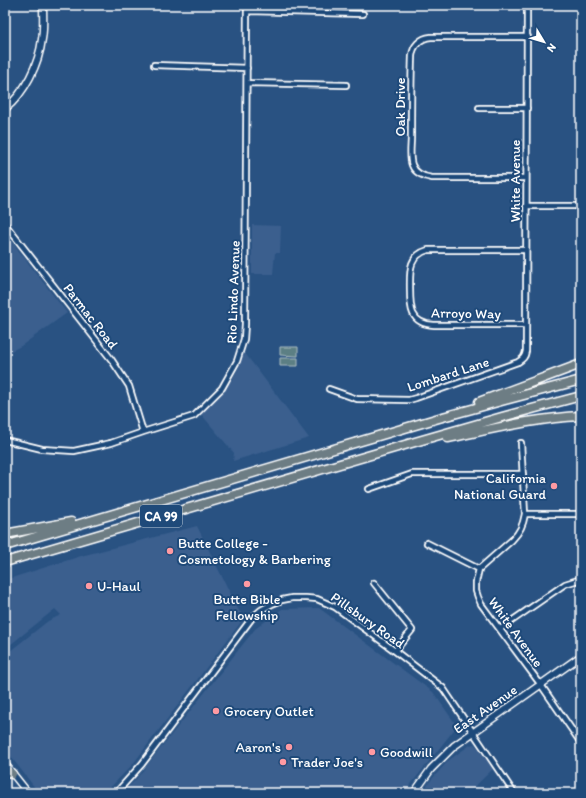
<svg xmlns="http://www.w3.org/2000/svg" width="586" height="798" viewBox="0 0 586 798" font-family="Itim,sans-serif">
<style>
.built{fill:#3a5f8e}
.green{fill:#5c7f84;stroke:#aebfc2}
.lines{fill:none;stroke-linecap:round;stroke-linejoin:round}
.street-casing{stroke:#fff;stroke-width:8}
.secondary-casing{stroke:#fff;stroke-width:9}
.highway-casing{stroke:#fff;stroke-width:11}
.street{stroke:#1f4a7a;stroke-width:4.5}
.secondary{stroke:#1f4a7a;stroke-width:6}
.highway{stroke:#6d7d84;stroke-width:8}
.poi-dot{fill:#ff9aa2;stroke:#1f4a7a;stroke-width:1.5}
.labels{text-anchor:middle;stroke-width:4;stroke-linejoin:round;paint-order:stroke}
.shield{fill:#1f4a7a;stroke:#bcc9d7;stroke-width:1}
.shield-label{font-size:13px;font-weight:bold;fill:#fff}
.street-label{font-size:14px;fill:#fff;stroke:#1f4a7a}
.poi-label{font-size:14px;fill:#fff;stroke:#1f4a7a;text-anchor:start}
</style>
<rect width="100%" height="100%" fill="#295282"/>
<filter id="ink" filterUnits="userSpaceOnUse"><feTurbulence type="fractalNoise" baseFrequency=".025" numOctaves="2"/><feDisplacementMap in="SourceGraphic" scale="8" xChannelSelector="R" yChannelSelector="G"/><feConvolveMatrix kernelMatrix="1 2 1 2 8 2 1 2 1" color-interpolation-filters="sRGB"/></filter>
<g filter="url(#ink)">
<path class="built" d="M252,225L281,226L280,253H275L273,274H252Z
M5,233L67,313L21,346L5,354Z
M244,352L309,438L233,461L234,453L201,414L209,406L232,380L239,367Z
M197,526L239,611L245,617L133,764L105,793H39L5,749V655L48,621L61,615L55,609L5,649V580L81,556Z
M319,608L433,692L457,726L404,793H123L137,778L255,629L282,609Z
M474,744L477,747L493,769L468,793H422L431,780L449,760L470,745Z"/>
<path class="green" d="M280,347H298V356L280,355Z
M280,358H298V366H280Z"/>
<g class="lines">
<g class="street-casing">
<path id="street" d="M247,11L363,14
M154,65L247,68
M247,83L346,85
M479,108H527
M526,178H432C424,177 415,173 412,165C409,157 411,146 411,137C411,110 411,83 412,56C413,46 420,38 431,37H528
M526,206H581
M5,224L111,359L129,386L143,432
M525,325H434C410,324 410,307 410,289C410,272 408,256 428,250H526
M329,389L357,399L409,400L416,398L518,362C523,359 525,357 526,351L527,5
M5,440L42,449L74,451L111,443L143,432L194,416L222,388L237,361L244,339L245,324L247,5
M521,443L525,514C523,525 520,532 512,540L479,569L476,582V591L478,597L481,604L541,685L581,743
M369,489L412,474H523
M525,514H581
M427,543L479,569
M374,583L412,630L395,651
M500,629L565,584L581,579
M116,793L142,764L252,618L261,610L272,604L282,600L292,598H306L317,599L335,607L395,651L443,688L514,793"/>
</g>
<g class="secondary-casing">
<path id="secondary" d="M5,109C25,93 39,64 42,39C44,28 43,16 43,5
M5,764L28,793
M414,793L431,769L454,746L581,656"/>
</g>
<g class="highway-casing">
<path id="highway" d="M479,402L581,364
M448,438C492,429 536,418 581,416
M5,534L71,522
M5,546L439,418L505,400L581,380
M5,562L415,442L502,417L581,396
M5,769L12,774"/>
</g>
<use href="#street" class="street"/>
<use href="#secondary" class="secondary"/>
<use href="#highway" class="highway"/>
</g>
</g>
<g class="poi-dot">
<circle cx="554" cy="486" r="4"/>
<circle cx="170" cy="551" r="4"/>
<circle cx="247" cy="584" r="4"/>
<circle cx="89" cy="586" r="4"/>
<circle cx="216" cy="711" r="4"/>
<circle cx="289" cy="747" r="4"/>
<circle cx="372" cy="752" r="4"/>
<circle cx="283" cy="762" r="4"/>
</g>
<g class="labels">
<rect class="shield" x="140" y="505" width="42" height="22" rx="3"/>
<g class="shield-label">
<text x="161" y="521">CA 99</text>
</g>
<g class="street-label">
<text transform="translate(400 107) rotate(-90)" y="5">Oak Drive</text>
<text transform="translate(515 181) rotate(-90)" y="5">White Avenue</text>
<text transform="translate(233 292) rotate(-88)" y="5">Rio Lindo Avenue</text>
<text transform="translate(466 313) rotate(1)" y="5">Arroyo Way</text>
<text transform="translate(91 316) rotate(52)" y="5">Parmac Road</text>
<text transform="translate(448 374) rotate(-18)" y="5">Lombard Lane</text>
<text transform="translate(368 620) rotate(35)" y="5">Pillsbury Road</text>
<text transform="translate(516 632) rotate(54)" y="5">White Avenue</text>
<text transform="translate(485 709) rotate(-35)" y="5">East Avenue</text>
</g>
<g class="poi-label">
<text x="546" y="483" text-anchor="end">California<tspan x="546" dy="16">National Guard</tspan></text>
<text x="178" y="548">Butte College -<tspan x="178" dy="16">Cosmetology &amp; Barbering</tspan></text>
<text x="97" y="591">U-Haul</text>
<text x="247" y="604" text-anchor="middle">Butte Bible<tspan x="247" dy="16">Fellowship</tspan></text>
<text x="224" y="716">Grocery Outlet</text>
<text x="281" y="752" text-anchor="end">Aaron's</text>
<text x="380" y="757">Goodwill</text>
<text x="291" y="767">Trader Joe's</text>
</g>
</g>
<rect width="586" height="798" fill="none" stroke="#1f4a7a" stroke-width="20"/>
<rect x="10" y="10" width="566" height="778" fill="none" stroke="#fff" stroke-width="1.5" filter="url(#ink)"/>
<g transform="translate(544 42) rotate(128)" stroke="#1f4a7a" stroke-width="3" paint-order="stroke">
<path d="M0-3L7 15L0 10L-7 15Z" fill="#ffffff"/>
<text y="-6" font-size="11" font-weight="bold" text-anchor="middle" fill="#ffffff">N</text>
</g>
</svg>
